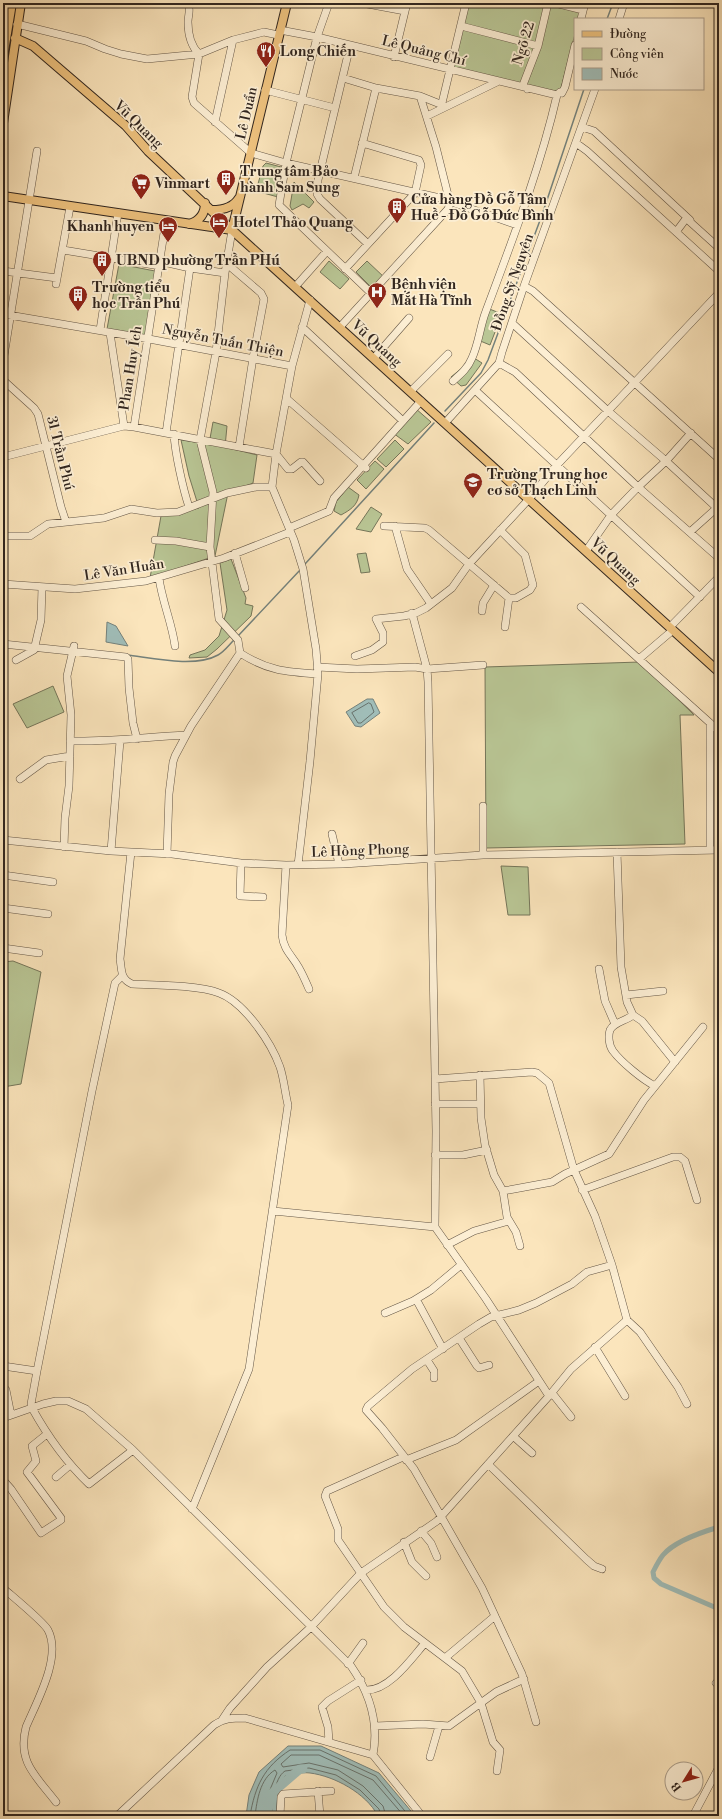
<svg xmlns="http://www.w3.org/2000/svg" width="722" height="1819" viewBox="0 0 722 1819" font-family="'Libre Bodoni',serif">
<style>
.green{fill:#b9c695;stroke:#75765a}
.water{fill:#a0bdb8;stroke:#74817b}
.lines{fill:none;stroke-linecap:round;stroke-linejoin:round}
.shore{stroke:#68726c;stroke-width:1}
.stream{stroke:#74817b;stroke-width:1.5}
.canal{stroke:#a0bdb8;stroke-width:5}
.river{stroke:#a0bdb8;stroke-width:9}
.minor-casing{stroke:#645646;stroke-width:8}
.major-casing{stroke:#31261f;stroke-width:10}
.minor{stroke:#fceed3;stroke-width:7}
.major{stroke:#eec27e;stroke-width:8}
.labels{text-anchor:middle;stroke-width:3.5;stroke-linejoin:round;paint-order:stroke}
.street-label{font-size:14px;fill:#31261f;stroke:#fceed3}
.poi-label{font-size:14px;font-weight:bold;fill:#31261f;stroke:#fceed3;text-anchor:start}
</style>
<rect width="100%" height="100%" fill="#fbe5bc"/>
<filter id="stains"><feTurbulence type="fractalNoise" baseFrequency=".005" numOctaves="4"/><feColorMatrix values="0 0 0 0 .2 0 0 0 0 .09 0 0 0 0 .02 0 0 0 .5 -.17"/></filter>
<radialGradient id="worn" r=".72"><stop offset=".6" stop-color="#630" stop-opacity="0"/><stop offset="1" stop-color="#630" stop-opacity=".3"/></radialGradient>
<path class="green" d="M468,3H548L581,12L579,19H575V34L560,92L452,71Z
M266,163L285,168L278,197L256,191L263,166Z
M294,182L314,202L309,208L303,204L292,210L290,206Z
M329,261L349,279L340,289L320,272Z
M367,261L385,278L374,290L356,272Z
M119,264L160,272L147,335L107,329Z
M487,308L502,314L490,345L478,340Z
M474,358L482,363L466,385L461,386L451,377Z
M415,408L431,422L408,444L393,433Z
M213,422L227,426L225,447L257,455L253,483L228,493L215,556L150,578L161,516L199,508L189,476L181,440L209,444Z
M395,440L404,449L386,467L377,459Z
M375,461L384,469L366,489L357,480Z
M348,487L359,495C357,506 350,510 341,515L334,511L336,502Z
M371,507L382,514L371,532L356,529Z
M366,553L370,572L361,573L357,554Z
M231,559L246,598L245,604L253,606L251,616L217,649L207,657L189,658L190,655L205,650L219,636L227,610L220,563Z
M640,662L694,715H680L685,844L486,848L485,667Z
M53,686L64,712L27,728L13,704Z
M501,866L528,867L530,915H508Z
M13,961L41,972L21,1084L3,1087V962Z"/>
<path class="water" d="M107,622L116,626L128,646L106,642Z
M367,699H373L380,713L361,727L355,726L346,712Z
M288,1746H321L379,1773L411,1811L414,1816H378C366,1793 334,1776 310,1773C302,1772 293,1774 285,1776L278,1794L276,1816H246L249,1795L259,1772Z"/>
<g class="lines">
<path class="shore" d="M369,703L371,704L374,712L361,723H358L352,713Z
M250,1816C255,1786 264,1767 290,1750H320L376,1776L409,1816
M255,1816C257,1800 260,1779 275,1770L277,1773L269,1792L267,1816
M272,1816C272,1804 274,1778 285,1771L309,1768L336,1775L360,1790L379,1809L381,1816
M386,1816L383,1806L363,1786L338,1770L309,1763L283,1767L281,1764L291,1755H319L373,1780L404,1816"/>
<path class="stream" d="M607,19L613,3
M445,411L481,373L488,360L542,215L584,89
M305,564L434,423
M238,636L301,569
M127,655C152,658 195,668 218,655C224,652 229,645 234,640"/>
<path class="canal" d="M719,1527C702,1532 674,1542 663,1555C659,1560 656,1566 653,1572L654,1578L661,1584L719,1609"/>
<path class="river" d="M267,1816L271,1794L300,1769H303"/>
<g class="minor-casing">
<path id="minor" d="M188,3C191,10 188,15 188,22C188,33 191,46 199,54L192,97L194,103L251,153L286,163L440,198L517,225
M329,3L317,37L286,163L279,205L371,293
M362,3L405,11
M555,3L583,10
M581,19L585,3
M619,19L624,3
M17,24L86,41L105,49L121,54L147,59L199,54L233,40L264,32L278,35
M461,26L538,46
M280,30L317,37L557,95L560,92L562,93L565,87L575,45
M350,46L318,180L317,194L320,199L368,244
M394,57L407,3
M343,78L376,88L420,96L440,104L442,103L466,3
M527,89L523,85L538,46L548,3
M265,90L335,108
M420,96L436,147L450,203
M427,116L497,82
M215,122L233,40
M582,127L594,131L690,220
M576,143L587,151L719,271
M354,178L376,88
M232,230L225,273L216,352L200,440L213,492L210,547L219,619L238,640L240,653C268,671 286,672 318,674
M676,232L685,220H688L719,248
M63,250L160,266
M159,261L190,268L225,273
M226,263L261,293L264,299L253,358L239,447
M345,269L415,193L421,165L419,160L362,143
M3,271L57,278
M56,284L70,207
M524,286L533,291L719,459
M295,287L327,251
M3,314L149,339L292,366
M512,323L608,411L666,461L717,508
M302,327L403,421
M340,327L448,209L450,203
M100,330L118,213
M110,333L124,426
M374,358L409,318
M3,362L37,151
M499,363L515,372L638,487L719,558
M3,380L34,408L38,414L61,507L66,522
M453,381C461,374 468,368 472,358C479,343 480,326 486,311C512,241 540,169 557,95
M475,390L700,597
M411,391L448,354
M287,399L366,468
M445,423L499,363L502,352L524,286L595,89
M134,427L166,220
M166,433L190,268
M174,434C175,453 183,489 189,507
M3,457L124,426L134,427L276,454L288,469H292L301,462H303L320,481
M384,526L425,528L429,530L509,598H516L530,590L533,585L525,555L500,530
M395,526L407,569L431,604
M289,528L329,511L334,498L421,401
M690,532L719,506
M3,536H30L48,524L104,518L131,509L157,513L178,512L227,493L256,487H272
M155,540L176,541L210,547
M586,551L611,515L638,487L666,461L691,433
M235,553L245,588
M159,578C162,601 172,623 175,646
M3,584L75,589L146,581L224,558L290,532
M581,607L719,731
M482,611L483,603L494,585
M412,613L427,669L428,682L436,1131L435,1227L486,1299L549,1396
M505,627L509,598
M670,627L719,577
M3,644L126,657L128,659L129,688L133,723L137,739
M355,656L372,650L383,642V633L376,619L404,616L416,613L426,608L452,588L469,564L529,499L556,466L719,293
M639,659L673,630
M16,660L34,650L41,620L42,587
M317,667L357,669L415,667L427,669L483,665
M710,723V850
M70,741C110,742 146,737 186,735
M20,779L46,760L70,756
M483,806V855
M332,834L339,864
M3,840L111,851L172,854L241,863L286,865L343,864L483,855L719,850
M64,847L65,818L69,786L71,715L67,676L74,646
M111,851L120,741
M131,852L120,959C122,970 120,979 132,984C155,985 199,985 219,993C244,1002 271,1042 280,1067C284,1079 285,1093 288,1105L249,1369L192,1509
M617,852L621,967L627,1002L633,1015L642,1021L675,1062
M167,854L169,794L173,762L175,756L191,726L240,653
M241,863L240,896L263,897
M286,865L282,935C284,951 292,955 299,968C303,975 306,982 309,989
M298,865L310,761L318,674L316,649L303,569L294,540L272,487L276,454L292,366L310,300
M3,875L53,882
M3,908L48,914
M3,948L39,953
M599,969L605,1001L615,1024
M626,995L663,991
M633,1015C626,1021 614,1022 610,1030C608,1036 609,1046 613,1051C621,1062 643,1080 655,1086
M480,1075L481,1118L485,1145L494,1175L503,1191L507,1217L516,1232L520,1246
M435,1079L532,1072L537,1073L549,1083L574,1170L595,1216L612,1265L627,1320L640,1332L678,1387L687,1404
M435,1104H480
M435,1155H463L487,1150
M582,1190L673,1157H680L685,1161L697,1200
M503,1191L552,1182L565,1174L609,1154L644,1100L703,1027
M273,1211L435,1227
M447,1245L474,1231L509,1221
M416,1299L443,1349
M385,1313L413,1301L431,1290L461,1265
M459,1338L477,1366L479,1368L489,1365
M595,1347L625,1396
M427,1360L434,1371V1378
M3,1366L37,1371L31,1404L32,1408C48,1437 65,1461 89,1484L133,1450
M37,1371L92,1091L115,983L122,976
M6,1390L11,1415
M552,1393L571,1417
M3,1418L43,1404L56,1401H68L86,1409L133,1450L351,1666C369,1692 379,1723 373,1755
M513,1436L532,1453
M403,1457L327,1491L325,1496L338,1529V1540L384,1607L404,1627L462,1671L481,1703L493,1742L500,1750L497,1771
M406,1460L456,1440L539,1381
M488,1464L586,1559L594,1566L602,1569
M56,1477L70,1465
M3,1480L11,1489L41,1533L61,1520V1518L27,1472L36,1461L32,1446L47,1434
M421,1531L431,1543L437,1557
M404,1542L412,1562L426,1576
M3,1588C12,1596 44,1622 48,1630C62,1657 37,1701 26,1727C17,1762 36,1776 56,1802
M445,1658L495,1616
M348,1664L363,1643
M716,1683L719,1686
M366,1690C389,1691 411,1659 425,1643
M222,1720L230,1708L267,1667L311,1627L361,1573L437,1521L549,1396L571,1369L627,1320
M536,1722L522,1674L482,1588L414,1469L382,1428L366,1410L368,1406L412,1369L479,1324L491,1317L519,1310L536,1303L572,1284L587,1272L612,1265
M375,1726L423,1724L449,1726L496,1692L524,1679
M329,1742L328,1727L322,1707L328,1701L361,1680
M430,1757L439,1726
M318,1791L320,1816
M117,1816L214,1725C224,1718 233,1718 245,1718L373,1755L422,1816
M280,1816L281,1797L283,1794L331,1791
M693,1816L719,1767"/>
</g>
<g class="major-casing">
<path id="major" d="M15,38L33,46L126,126L148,151L232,230L719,672
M3,57L12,3
M3,123L21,3
M3,196L232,230
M212,210C223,210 233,208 239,198
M189,224C200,221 205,214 205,203
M232,230L287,3"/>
</g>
<use href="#minor" class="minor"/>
<use href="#major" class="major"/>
</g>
<defs>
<g id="restaurant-pin" transform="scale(1)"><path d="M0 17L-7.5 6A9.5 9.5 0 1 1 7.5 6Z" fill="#8f2418" stroke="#fceed3"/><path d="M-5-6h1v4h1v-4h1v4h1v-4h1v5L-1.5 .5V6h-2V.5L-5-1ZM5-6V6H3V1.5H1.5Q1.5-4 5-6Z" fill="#fff"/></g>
<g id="building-pin" transform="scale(1)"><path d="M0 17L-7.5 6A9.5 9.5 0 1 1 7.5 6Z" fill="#8f2418" stroke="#fceed3"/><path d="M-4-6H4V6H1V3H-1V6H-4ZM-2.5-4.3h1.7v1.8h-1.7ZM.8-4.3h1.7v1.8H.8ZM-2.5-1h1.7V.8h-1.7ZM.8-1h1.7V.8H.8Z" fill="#fff"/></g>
<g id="supermarket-pin" transform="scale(1)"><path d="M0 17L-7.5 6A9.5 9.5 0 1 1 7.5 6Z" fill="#8f2418" stroke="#fceed3"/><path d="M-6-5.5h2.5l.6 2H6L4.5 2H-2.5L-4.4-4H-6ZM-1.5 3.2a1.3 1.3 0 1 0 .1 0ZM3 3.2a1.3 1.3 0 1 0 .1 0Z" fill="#fff"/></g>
<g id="hotel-pin" transform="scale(1)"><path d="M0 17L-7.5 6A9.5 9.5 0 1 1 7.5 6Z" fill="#8f2418" stroke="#fceed3"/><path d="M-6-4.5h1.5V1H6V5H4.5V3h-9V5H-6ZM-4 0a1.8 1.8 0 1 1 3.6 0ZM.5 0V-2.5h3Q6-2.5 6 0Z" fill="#fff"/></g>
<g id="hospital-pin" transform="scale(1)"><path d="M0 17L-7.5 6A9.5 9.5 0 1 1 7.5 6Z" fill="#8f2418" stroke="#fceed3"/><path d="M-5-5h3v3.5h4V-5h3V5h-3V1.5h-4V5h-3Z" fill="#fff"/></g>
<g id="school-pin" transform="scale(1)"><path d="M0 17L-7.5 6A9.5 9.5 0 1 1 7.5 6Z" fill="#8f2418" stroke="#fceed3"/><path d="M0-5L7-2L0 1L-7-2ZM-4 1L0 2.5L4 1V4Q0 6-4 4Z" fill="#fff"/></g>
</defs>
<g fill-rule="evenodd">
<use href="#restaurant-pin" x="266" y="51"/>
<use href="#building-pin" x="226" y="179"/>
<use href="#supermarket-pin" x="141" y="183"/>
<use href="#building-pin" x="397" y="207"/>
<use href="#hotel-pin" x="219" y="222"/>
<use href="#hotel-pin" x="168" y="226"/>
<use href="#building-pin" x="102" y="260"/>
<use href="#hospital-pin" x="377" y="292"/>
<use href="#building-pin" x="78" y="295"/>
<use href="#school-pin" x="473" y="482"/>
</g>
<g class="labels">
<g class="street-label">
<text transform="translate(523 43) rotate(-73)" y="5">Ngõ 22</text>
<text transform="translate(424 50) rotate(14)" y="5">Lê Quảng Chí</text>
<text transform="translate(246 113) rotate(-77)" y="5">Lê Duẩn</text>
<text transform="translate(139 124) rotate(44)" y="5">Vũ Quang</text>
<text transform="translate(512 282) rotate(-71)" y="5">Đồng Sỹ Nguyên</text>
<text transform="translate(223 340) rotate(11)" y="5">Nguyễn Tuấn Thiện</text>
<text transform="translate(377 343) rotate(42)" y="5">Vũ Quang</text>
<text transform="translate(130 368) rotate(-81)" y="5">Phan Huy Ích</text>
<text transform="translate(61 453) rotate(76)" y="5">31 Trần Phú</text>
<text transform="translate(616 561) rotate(43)" y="5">Vũ Quang</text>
<text transform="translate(124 569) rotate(-9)" y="5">Lê Văn Huân</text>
<text transform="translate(360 850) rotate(-2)" y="5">Lê Hồng Phong</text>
</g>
<g class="poi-label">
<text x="280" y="56">Long Chiến</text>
<text x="240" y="176">Trung tâm Bảo<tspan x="240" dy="16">hành Sam Sung</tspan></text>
<text x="155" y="188">Vinmart</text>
<text x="411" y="204">Cửa hàng Đồ Gỗ Tâm<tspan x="411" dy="16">Huề - Đồ Gỗ Đức Bình</tspan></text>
<text x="233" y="227">Hotel Thảo Quang</text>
<text x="154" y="231" text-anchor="end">Khanh huyen</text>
<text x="116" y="265">UBND phường Trần PHú</text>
<text x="391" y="289">Bệnh viện<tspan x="391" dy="16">Mắt Hà Tĩnh</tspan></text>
<text x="92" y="292">Trường tiểu<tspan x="92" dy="16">học Trần Phú</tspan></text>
<text x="487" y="479">Trường Trung học<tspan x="487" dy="16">cơ sở Thạch Linh</tspan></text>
</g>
</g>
<rect width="722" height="1819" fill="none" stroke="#fbe5bc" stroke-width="16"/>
<rect x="4" y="4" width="714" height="1811" fill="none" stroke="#31261f" stroke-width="2"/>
<rect x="8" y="8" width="706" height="1803" fill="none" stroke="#31261f"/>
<rect x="574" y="18" width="130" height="72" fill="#fceed3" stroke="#ab9e8b"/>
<rect x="582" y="31" width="20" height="6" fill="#eec27e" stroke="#ab9e8b"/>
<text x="610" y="38" font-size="12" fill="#31261f">Đường</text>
<rect x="582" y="48" width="20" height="12" fill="#b9c695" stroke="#ab9e8b"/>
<text x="610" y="58" font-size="12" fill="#31261f">Công viên</text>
<rect x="582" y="68" width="20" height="12" fill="#a0bdb8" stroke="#ab9e8b"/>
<text x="610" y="78" font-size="12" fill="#31261f">Nước</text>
<g transform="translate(684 1781) rotate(233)"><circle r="19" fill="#fceed3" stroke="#ab9e8b"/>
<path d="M0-3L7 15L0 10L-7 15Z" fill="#8f2418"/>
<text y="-6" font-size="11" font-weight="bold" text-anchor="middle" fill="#31261f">B</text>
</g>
<rect width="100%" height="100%" filter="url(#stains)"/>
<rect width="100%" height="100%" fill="url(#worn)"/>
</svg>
